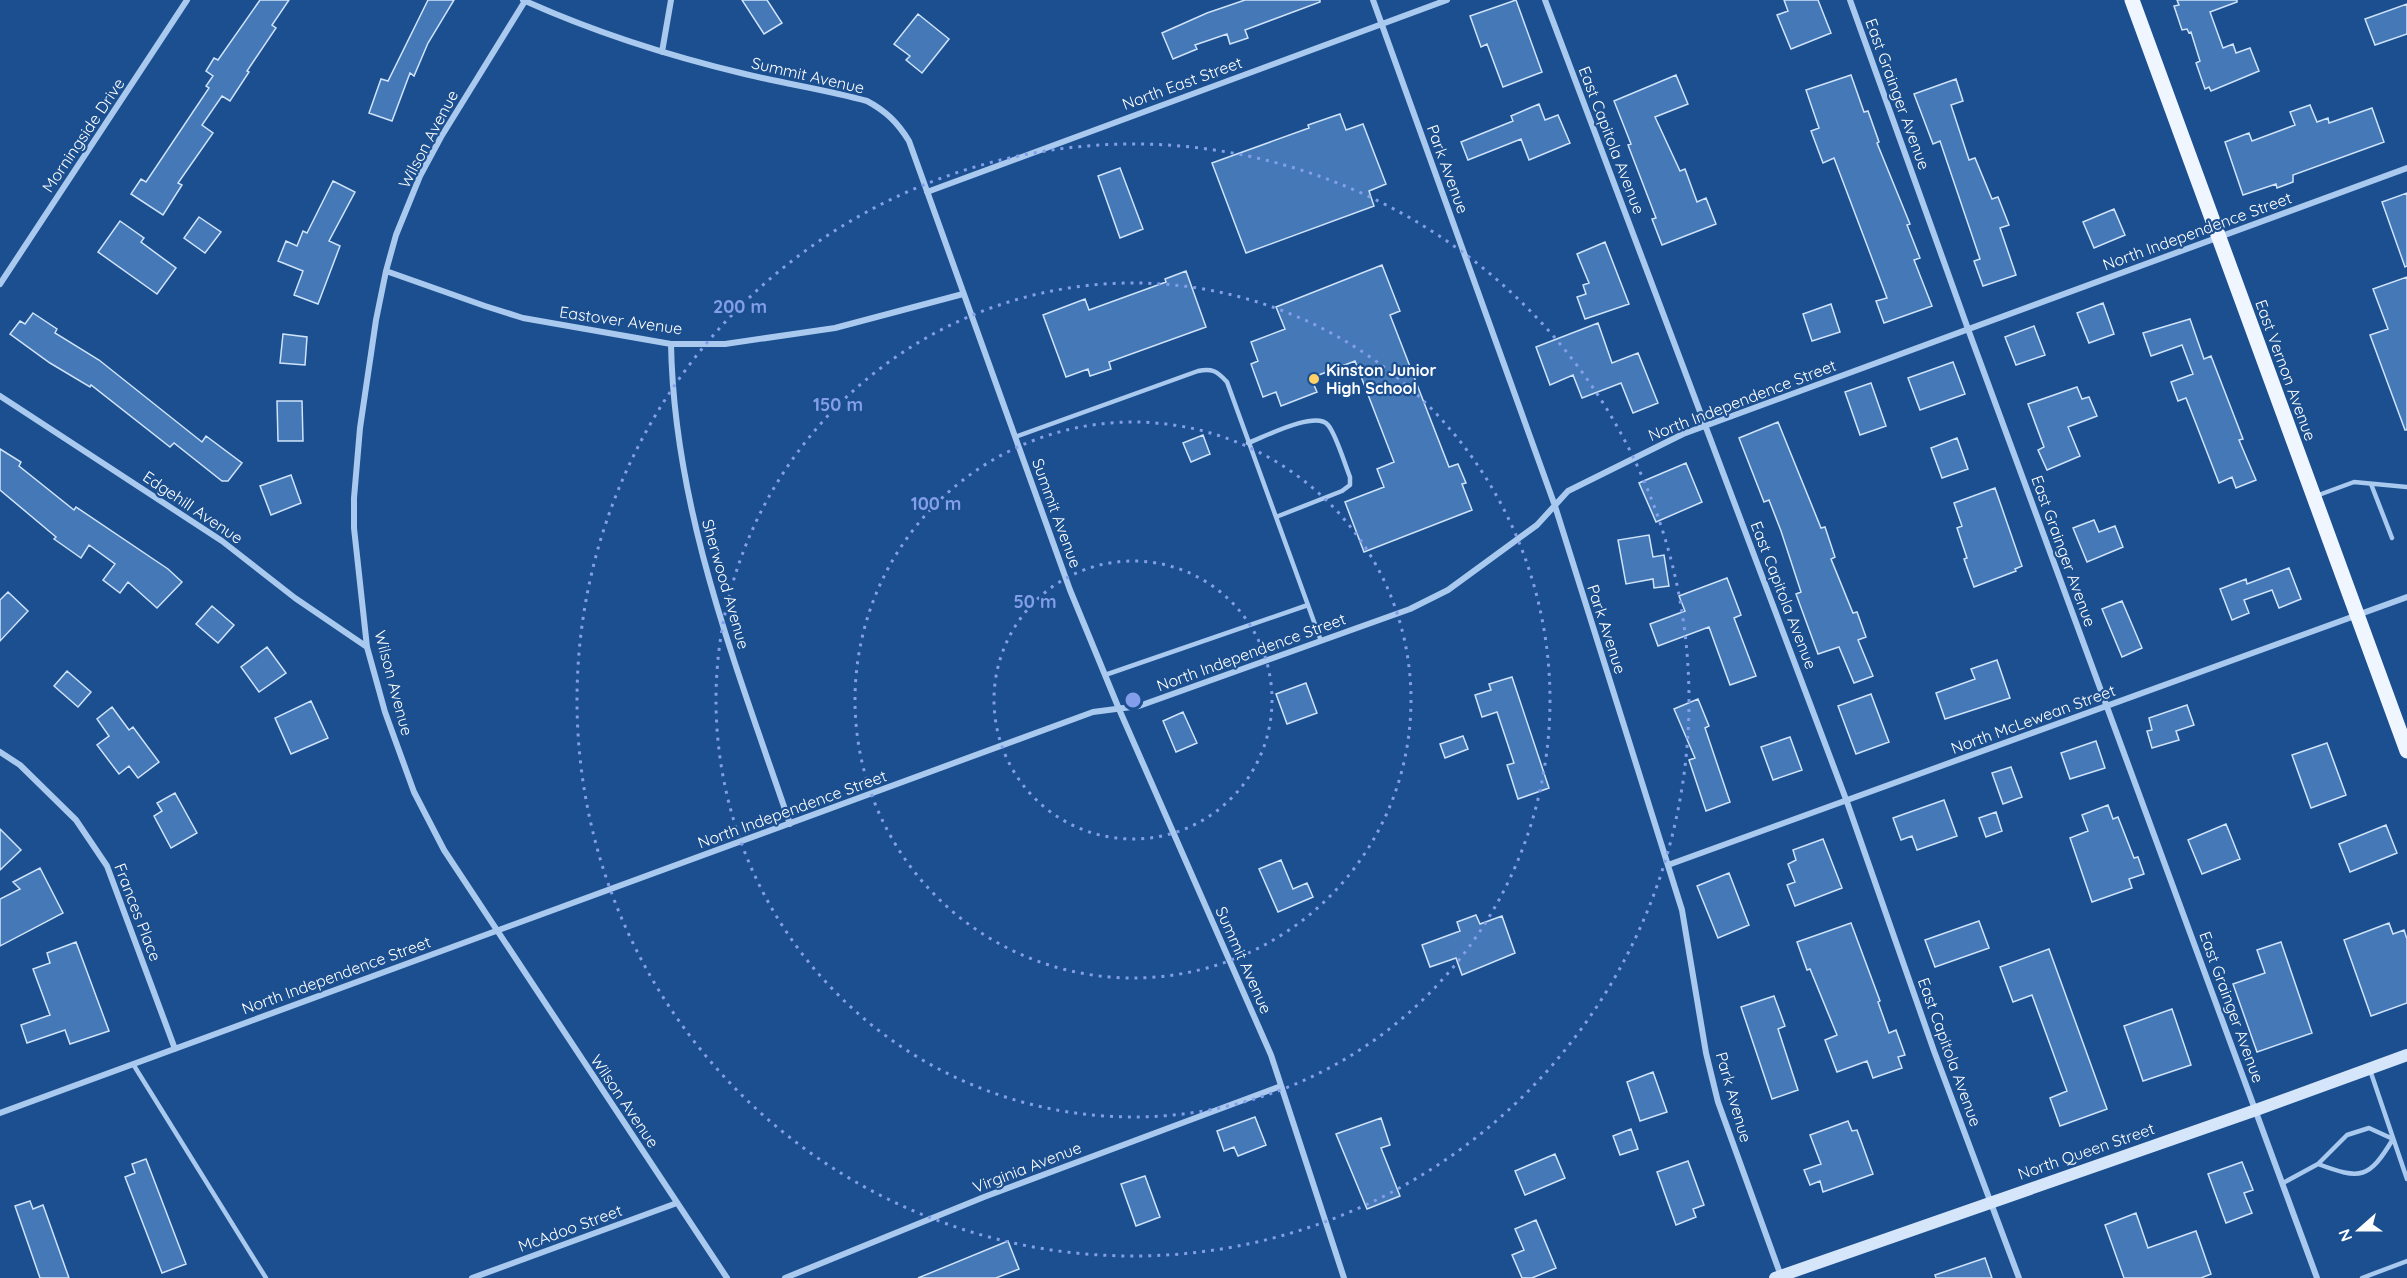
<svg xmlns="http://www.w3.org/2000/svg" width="2407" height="1278" viewBox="0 0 2407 1278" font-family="Quicksand,sans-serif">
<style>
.building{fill:#4478b7;stroke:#cfe3fa;stroke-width:1.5}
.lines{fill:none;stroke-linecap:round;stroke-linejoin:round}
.service{stroke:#a9c9ee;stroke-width:4.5}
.minor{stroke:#a9c9ee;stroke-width:6}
.secondary{stroke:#d6e6fa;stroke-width:12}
.primary{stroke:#f0f6ff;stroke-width:15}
.ring{fill:none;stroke:#839eea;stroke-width:3;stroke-dasharray:3 6}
.poi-dot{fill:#ffd166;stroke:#1b4f8f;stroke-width:2}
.labels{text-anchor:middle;stroke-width:4.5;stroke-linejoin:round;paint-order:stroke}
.street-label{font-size:16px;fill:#fff;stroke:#1b4f8f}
.poi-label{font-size:16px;font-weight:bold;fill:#fff;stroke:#1b4f8f;text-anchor:start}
.centre{fill:#839eea;stroke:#1b4f8f;stroke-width:3}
.ring-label{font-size:18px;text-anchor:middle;font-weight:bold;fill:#839eea;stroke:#1b4f8f;stroke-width:4.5;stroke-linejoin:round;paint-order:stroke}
</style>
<rect width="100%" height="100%" fill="#1b4f8f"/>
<path class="building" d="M260,0H289L272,25L276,28L247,71L249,72L230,101L222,96L202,125L213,133L178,183L182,185L163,215L131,194L141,179L146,182L209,88L206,86L213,76L206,71L214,58L218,60Z
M428,0H454L428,43L414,76L410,73L392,121L369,113L381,79L388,81Z
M742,0H767L782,23L764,34Z
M1245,0H1320V2L1245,30L1248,38L1230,44L1227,34L1195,45L1197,49L1173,59L1162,33L1207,13Z
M1516,0L1542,72L1503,87L1487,44L1481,47L1470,16Z
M1784,0H1818L1831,33L1791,49L1777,15L1788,11Z
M2177,0H2237V2L2210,12L2223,48L2233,44L2236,53L2250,48L2259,71L2211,91L2209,87L2205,89L2196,63L2200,61L2191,32L2189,33L2187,29L2182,30L2174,6L2179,5Z
M2407,4V34L2375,45L2365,19Z
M918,14L949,39L922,73L906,60L910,56L894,44Z
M1676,75L1688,104L1655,117L1680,171L1685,169L1697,202L1706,198L1716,224L1662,245L1652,219L1656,218L1628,145L1631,144L1614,101Z
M1851,75L1864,112L1868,111L1879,142L1877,143L1910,224L1907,225L1920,258L1914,260L1932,306L1884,323L1876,301L1887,298L1834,158L1823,163L1811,131L1819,128L1806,90Z
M1956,79L1963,101L1951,105L1969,160L1975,158L1992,199L1998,197L2009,225L2000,228L2016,275L1983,286L1974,261L1980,259L1940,141L1933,144L1914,94Z
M1539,104L1545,120L1558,115L1570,143L1529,160L1521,139L1468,160L1461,142L1513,121L1511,116Z
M2310,105L2317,122L2328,118L2329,123L2372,108L2384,142L2293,175V182L2277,188L2276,184L2243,195L2225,142L2249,133L2252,141L2295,125L2290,112Z
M1340,114L1346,130L1363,124L1386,184L1369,191L1374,206L1246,253L1212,163L1309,128L1308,125Z
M1120,168L1143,229L1120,238L1098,176Z
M333,181L355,192L329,241L340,246L318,304L294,295L303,271L278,261L286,241L297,246L303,231L307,233Z
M2407,193V266L2405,267L2382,202Z
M2114,209L2125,235L2094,248L2083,222Z
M199,217L221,232L205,253L184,238Z
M120,221L144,238L141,242L176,268L157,294L98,252Z
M1605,242L1629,304L1585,319L1577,297L1586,294L1583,285L1589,283L1577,254Z
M1382,265L1400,311L1390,315L1449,467L1458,464L1466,483L1462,484L1472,510L1364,552L1345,502L1384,487L1377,469L1394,462L1355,361L1311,378L1317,392L1281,406L1276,392L1263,397L1251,364L1258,361L1251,342L1285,329L1276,307Z
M1186,271L1206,327L1109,362L1111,369L1090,376L1088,369L1066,377L1043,315L1085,299L1089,310L1166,282L1165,279Z
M2407,277V430H2405L2370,335L2388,329L2373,289Z
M2103,303L2114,334L2089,343L2077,313Z
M1831,304L1840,332L1812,341L1803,314Z
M33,313L57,329L55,333L99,360L202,442L206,436L242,463L228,481H222L174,443L170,447L91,385L90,387L50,363L10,334L20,321L25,324Z
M2190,319L2204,359L2211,356L2243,439L2239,440L2256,480L2236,488L2232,477L2219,483L2186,398L2178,401L2171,382L2193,374L2182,345L2151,356L2143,333Z
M1598,323L1612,363L1638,353L1658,403L1633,413L1621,383L1582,398L1573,375L1550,385L1536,347Z
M2034,326L2045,355L2016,365L2005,337Z
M283,334L307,337L305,365L280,363Z
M1953,362L1965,394L1920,410L1908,378Z
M1871,383L1886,426L1860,435L1845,392Z
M2077,387L2082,399L2089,397L2097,416L2068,427L2080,456L2047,470L2038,450L2044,447L2028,404Z
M277,401H302L303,441H278Z
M1778,422L1821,528L1825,527L1835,557L1831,559L1853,613L1857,612L1866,637L1858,640L1873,676L1854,683L1839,647L1818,654L1796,594L1801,592L1781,531L1769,500L1764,502L1739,438Z
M1203,435L1210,454L1191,462L1183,443Z
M1957,438L1968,469L1942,478L1931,448Z
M0,449L21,462L19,466L74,510L76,507L168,569L182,582L157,608L128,582L120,593L103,580L115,564L89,545L81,558L54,539L56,537L0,490Z
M1686,463L1702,502L1656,522L1639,483Z
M291,475L301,503L271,515L260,486Z
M1995,488L2022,566L2015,569L2016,571L1974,587L1964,559L1967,558L1957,528L1962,526L1954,503Z
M2094,520L2099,532L2115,526L2123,547L2087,562L2073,528Z
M1649,535L1653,557L1664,555L1669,586L1654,588L1653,579L1626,584L1618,540Z
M2289,568L2301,599L2279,608L2272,590L2244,600L2249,613L2232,620L2220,589L2246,579L2247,584Z
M1727,578L1741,615L1734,618L1756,676L1730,685L1709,627L1658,646L1650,624L1685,611L1679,596Z
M8,592L28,611L0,641V600Z
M2122,601L2142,648L2122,657L2102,609Z
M212,606L234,625L218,643L196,624Z
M267,647L286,673L259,692L241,667Z
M1997,660L2010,698L1945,719L1936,693L1975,679L1971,669Z
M67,671L91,692L78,707L54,686Z
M1512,677L1549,788L1518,799L1507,765L1514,763L1497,712L1482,717L1475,695L1491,690L1489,684Z
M1306,683L1317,713L1287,724L1276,694Z
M1871,694L1889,742L1856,754L1838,706Z
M1698,699L1709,726L1705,728L1730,802L1706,811L1689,760L1695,758L1674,709Z
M311,701L328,738L291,754L275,718Z
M2187,705L2194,725L2176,731L2179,740L2152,748L2147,731L2152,730L2149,718Z
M112,707L129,730L133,727L159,762L138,778L129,766L119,774L97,745L109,736L97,719Z
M1183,712L1197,743L1176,752L1163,721Z
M1463,736L1468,749L1445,758L1440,744Z
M1790,737L1802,770L1773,780L1761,747Z
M2096,741L2105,768L2070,779L2061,753Z
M2327,743L2346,795L2311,808L2292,755Z
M2011,767L2022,797L2003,804L1992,773Z
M175,793L197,833L171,848L154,816L162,811L157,803Z
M1944,800L1957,836L1917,850L1912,836L1901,840L1893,818Z
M2108,805L2113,819L2118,817L2134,858L2138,857L2144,874L2129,879L2132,888L2092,902L2070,838L2088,831L2082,815Z
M1996,812L2002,831L1986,837L1979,818Z
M2226,824L2240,859L2202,874L2188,840Z
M2386,825L2397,853L2350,872L2339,844Z
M0,829L21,850L0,870Z
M1823,839L1842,888L1795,906L1787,885L1795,882L1788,864L1796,860L1793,850Z
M1281,860L1293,889L1307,883L1313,897L1278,912L1259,869Z
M40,868L63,913L0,946V899L20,889L13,882Z
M1729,873L1749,925L1718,938L1697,886Z
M1476,915L1480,924L1502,916L1515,953L1462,975L1456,958L1430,967L1422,945L1460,931L1457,922Z
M1979,921L1989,948L1935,967L1925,940Z
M1851,923L1880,1001L1878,1002L1889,1033L1896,1030L1905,1055L1898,1057L1902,1068L1873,1078L1867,1061L1837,1072L1825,1040L1837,1035L1810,969L1807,970L1797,942Z
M2389,923L2393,934L2404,930L2407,939V1003L2371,1016L2344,940Z
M76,942L109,1031L70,1044L65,1030L27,1043L21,1025L50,1015L33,969L50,963L47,953Z
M2281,942L2312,1033L2257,1052L2233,984L2265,973L2257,950Z
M2049,949L2107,1109L2060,1126L2050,1098L2067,1091L2032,995L2013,1002L2000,967Z
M1774,996L1785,1026L1778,1029L1798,1090L1772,1099L1741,1007Z
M2172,1009L2191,1065L2143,1081L2124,1026Z
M1653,1072L1667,1112L1640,1121L1627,1082Z
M1255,1117L1266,1145L1238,1156L1234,1147L1224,1151L1217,1131Z
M1381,1118L1390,1145L1381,1148L1400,1196L1367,1209L1336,1134Z
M1848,1121L1852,1131L1857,1130L1873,1174L1823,1192L1820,1181L1810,1185L1804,1170L1821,1164L1810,1135Z
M1631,1129L1638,1149L1620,1155L1613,1136Z
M1555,1154L1565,1178L1525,1195L1515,1171Z
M146,1159L186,1264L162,1273L125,1177L135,1173L132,1164Z
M1688,1161L1704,1205L1693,1209L1696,1217L1676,1225L1657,1172Z
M2242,1162L2253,1190L2244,1193L2252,1213L2226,1223L2208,1174Z
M1145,1176L1160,1217L1136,1226L1121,1184Z
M30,1201L33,1209L43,1205L69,1278H40L15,1206Z
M2136,1213L2148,1248L2196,1231L2211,1274L2201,1278H2124L2105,1225Z
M1536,1220L1556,1268L1532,1278H1522L1512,1255L1524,1250L1515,1229Z
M1008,1241L1019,1269L996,1278H918Z
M1985,1258L1992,1278H1936L1935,1275Z"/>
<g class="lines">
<path class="service" d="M1015,437L1198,371C1212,368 1217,371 1227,382L1321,641
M1248,443C1264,437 1316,410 1328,425C1336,434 1345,465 1350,477V485L1342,491L1276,517
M2371,484L2392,538
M2316,496L2354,482L2407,487
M1105,675L1308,605
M133,1064L266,1278
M2370,1070L2407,1179
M2318,1164C2361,1180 2369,1179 2393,1139
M2283,1183L2318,1164L2347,1135L2369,1128L2393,1139
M2362,1278L2407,1261"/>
<path class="minor" d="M523,0C594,32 669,56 745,74C786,84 827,90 867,101C886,111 898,123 909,141L1070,590L1119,709L1271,1055L1344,1278
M1373,0L1555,506L1682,910L1706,1053L1718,1102L1781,1276
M1545,0L1847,802L1934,1051L2019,1278
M1850,0L1968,329L2317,1278
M525,1L441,137L420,176L396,235L386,271L376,320L360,428L354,498V528L367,647L385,712L414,792L444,850L727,1278
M662,52L671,0
M927,192L1447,0
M386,271L485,306L523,318L671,344H725L835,328L963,294
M0,284L187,0
M671,344C674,511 737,668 790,824
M0,396L222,541L295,598L367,647
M0,752L20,765L76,820L107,866L175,1049
M1668,865L2407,597
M0,1113L1093,712L1139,706L1410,609L1448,590L1537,525L1568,491L1683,434L2407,168
M472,1278L677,1203
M785,1278L984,1197L1281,1086"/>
<path class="secondary" d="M1775,1278L2256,1110L2407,1055"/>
<path class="primary" d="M2132,0L2407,751"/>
</g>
<g class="ring">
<circle cx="1133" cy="700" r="139"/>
<circle cx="1133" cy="700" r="278"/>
<circle cx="1133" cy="700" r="417"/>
<circle cx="1133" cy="700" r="556"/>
</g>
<circle class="poi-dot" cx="1314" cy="379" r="6"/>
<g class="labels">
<g class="street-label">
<text transform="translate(808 75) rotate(13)" y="6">Summit Avenue</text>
<text transform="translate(1182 83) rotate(-20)" y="6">North East Street</text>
<text transform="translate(1898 94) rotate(70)" y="6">East Grainger Avenue</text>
<text transform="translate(83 135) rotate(-56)" y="6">Morningside Drive</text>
<text transform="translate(428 139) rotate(-62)" y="6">Wilson Avenue</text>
<text transform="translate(1612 140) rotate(69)" y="6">East Capitola Avenue</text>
<text transform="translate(1448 169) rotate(70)" y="6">Park Avenue</text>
<text transform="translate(2197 231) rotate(-20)" y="6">North Independence Street</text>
<text transform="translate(621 320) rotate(8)" y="6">Eastover Avenue</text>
<text transform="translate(2286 370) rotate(70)" y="6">East Vernon Avenue</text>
<text transform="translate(1742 400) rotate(-21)" y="6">North Independence Street</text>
<text transform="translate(193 507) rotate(34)" y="6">Edgehill Avenue</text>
<text transform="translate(1057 513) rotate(70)" y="6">Summit Avenue</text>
<text transform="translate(2064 551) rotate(70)" y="6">East Grainger Avenue</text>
<text transform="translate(726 584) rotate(74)" y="6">Sherwood Avenue</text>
<text transform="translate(1784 595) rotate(69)" y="6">East Capitola Avenue</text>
<text transform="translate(1607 629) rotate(72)" y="6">Park Avenue</text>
<text transform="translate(1251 652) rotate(-20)" y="6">North Independence Street</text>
<text transform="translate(394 683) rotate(75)" y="6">Wilson Avenue</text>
<text transform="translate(2033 719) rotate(-20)" y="6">North McLewean Street</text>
<text transform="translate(792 809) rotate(-20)" y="6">North Independence Street</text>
<text transform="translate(138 912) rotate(69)" y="6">Frances Place</text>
<text transform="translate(1244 960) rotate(66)" y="6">Summit Avenue</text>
<text transform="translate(336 975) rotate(-20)" y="6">North Independence Street</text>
<text transform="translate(2232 1007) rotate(70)" y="6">East Grainger Avenue</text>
<text transform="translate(1950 1052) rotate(70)" y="6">East Capitola Avenue</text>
<text transform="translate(1734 1097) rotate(74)" y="6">Park Avenue</text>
<text transform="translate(625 1101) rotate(56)" y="6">Wilson Avenue</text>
<text transform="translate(2086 1151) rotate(-19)" y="6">North Queen Street</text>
<text transform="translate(1027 1167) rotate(-21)" y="6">Virginia Avenue</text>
<text transform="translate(570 1228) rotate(-20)" y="6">McAdoo Street</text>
</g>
<g class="poi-label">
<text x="1326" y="376">Kinston Junior<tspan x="1326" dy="18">High School</tspan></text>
</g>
</g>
<circle cx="1133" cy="700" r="9" class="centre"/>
<g class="ring-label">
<text x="740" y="313">200 m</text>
<text x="838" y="411">150 m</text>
<text x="936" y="510">100 m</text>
<text x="1035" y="608">50 m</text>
</g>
<g transform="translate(2359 1230) rotate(249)" stroke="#1b4f8f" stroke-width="4.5" paint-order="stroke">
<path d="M0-4.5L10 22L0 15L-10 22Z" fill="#ffffff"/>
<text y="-9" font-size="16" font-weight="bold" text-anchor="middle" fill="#ffffff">N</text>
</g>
</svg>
